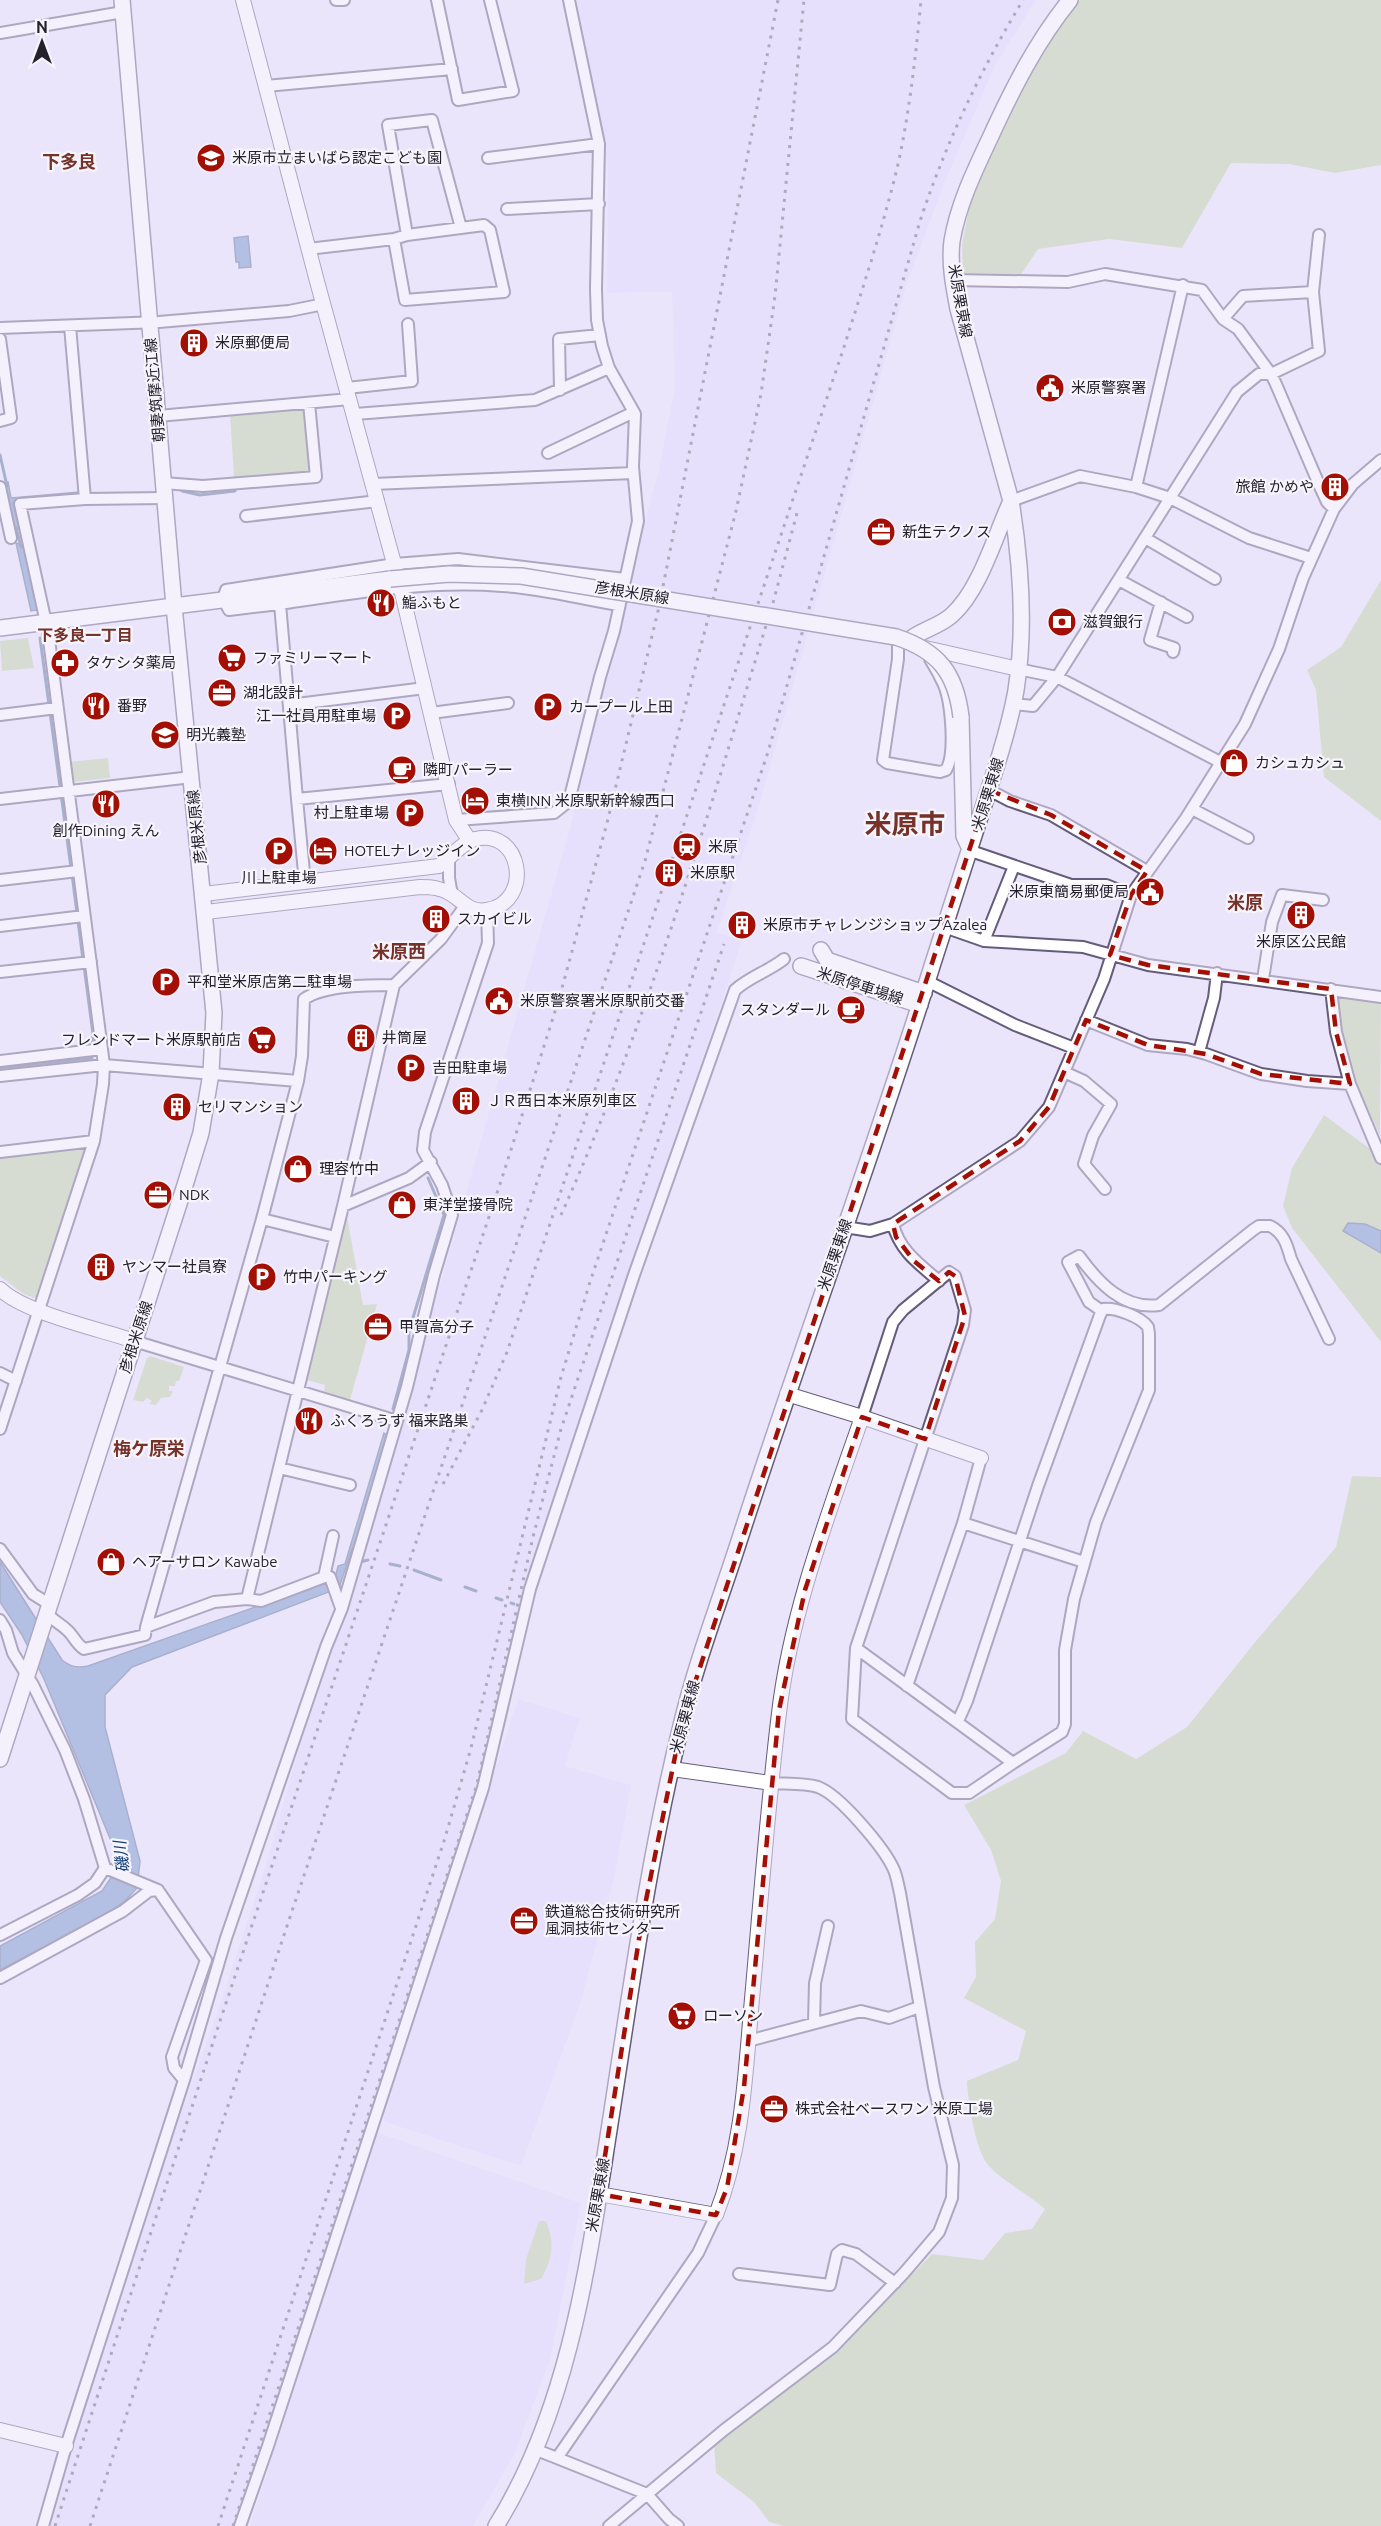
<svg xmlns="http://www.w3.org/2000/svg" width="1381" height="2526" viewBox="0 0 1381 2526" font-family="Ubuntu,'Noto Sans JP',sans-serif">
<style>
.built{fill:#e2dafc}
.green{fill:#bed1a3}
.water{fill:#7193c5;stroke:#5a7097;stroke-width:1.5}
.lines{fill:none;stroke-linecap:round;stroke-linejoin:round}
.stream{stroke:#5a7097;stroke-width:3}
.minor-casing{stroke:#645c7a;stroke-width:14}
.tertiary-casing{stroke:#645c7a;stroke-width:16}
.secondary-casing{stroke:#645c7a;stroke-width:18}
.minor{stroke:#fff;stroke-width:10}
.tertiary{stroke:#fff;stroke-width:14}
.secondary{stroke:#fff;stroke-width:15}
.rail{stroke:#656070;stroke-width:3;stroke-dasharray:3 6;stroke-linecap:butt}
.secondary-bridge-casing{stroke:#645c7a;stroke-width:18;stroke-linecap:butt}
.secondary-bridge{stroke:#fff;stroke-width:15}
.marked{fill:none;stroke:#a40f05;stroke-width:4.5;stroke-dasharray:12 8;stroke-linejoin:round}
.labels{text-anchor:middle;stroke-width:4.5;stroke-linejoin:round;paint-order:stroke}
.poi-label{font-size:15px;fill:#24202d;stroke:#f7f5fc;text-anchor:start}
.street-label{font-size:15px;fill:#24202d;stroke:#f7f5fc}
.neighbourhood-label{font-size:16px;font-weight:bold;fill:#763128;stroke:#f7f5fc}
.water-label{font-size:16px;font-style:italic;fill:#0e3a77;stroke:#f7f5fc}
.quarter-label{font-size:18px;font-weight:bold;fill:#763128;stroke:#f7f5fc}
.town-label{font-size:27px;font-weight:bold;fill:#763128;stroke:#f7f5fc}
</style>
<rect width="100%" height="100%" fill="#ebe5fb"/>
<path class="built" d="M577,0H1036L995,66L946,179L907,283L759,806L717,932L742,941L526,1590L482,1770L456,1860L378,2089L292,2361L236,2526H41L94,2374L165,2158L218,2010L265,1868L304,1730L352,1593L570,828L633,563L658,474L675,386L672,292L607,293L608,167Z
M518,1699L580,1718L565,1766L631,1785L614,1879L580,2004L521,2166L385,2122L382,2115Z
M376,2132L581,2203L550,2360L515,2453L473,2526H250Z"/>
<path class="green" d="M1080,0H1381V165L1335,173L1289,164L1231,163L1182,248L1109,239L1038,249L1020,276H963L962,245L972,193L991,145L1056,26Z
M303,408L309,469L306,474L234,477L230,414Z
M1381,580V821L1324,777L1316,690L1307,670L1341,647Z
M28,638L34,668L2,671L0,641Z
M108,758L110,778L74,782L69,762Z
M1340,997L1381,1003L1380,1135C1360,1092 1339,1049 1337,1001Z
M1324,1115L1369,1148L1381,1142V1342L1292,1228L1283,1206L1292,1168Z
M83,1148L86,1152L38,1296L34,1298L22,1293L0,1276V1156Z
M346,1211L363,1305L377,1304L350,1400L324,1392L325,1385L307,1380Z
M150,1356L184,1367L179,1381H176L175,1386H169V1391H173L170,1397L161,1398L156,1405L149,1404L152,1401L147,1398L143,1402L133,1400L147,1358Z
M1352,1476L1381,1477V2526H784L769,2522L754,2502L716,2473L714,2443L839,2349L932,2254L983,2260L1005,2233L1032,2229L1045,2209C1029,2195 1001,2180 989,2166C975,2151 968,2101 967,2081L1018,2060L1026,2031L964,1998L976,1977L975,1942L995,1919L1001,1881L991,1850L964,1805L1066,1753L1083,1731L1136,1759L1187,1727L1256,1641L1336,1547Z
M539,2221H546C555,2243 553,2259 541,2279L524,2284L526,2259Z"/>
<path class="water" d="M248,236L251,267L239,268V262H236L234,238Z
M8,482L11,498L79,492L77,498L13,503L20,528L14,533L3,483Z
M16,543L23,545L37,610L31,611Z
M1348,1223L1365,1224L1381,1231V1253L1343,1231Z
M384,1433L387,1435L355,1546L352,1549L339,1588L132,1667L105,1695V1727L140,1861L137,1888L125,1901L108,1913L0,1970V1946L102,1891L117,1869L114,1848L44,1679L22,1635L0,1602V1562L62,1660C71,1667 77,1668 88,1666L335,1579L338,1566L345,1564Z"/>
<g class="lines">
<path class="stream" d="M0,455L7,486
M182,491L200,495L235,491
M16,527L21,547
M40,638L71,868
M72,874L83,960
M84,966L93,1034L92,1046
M0,1068L92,1058V1053
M393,1409L409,1350V1331L444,1215L428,1178
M360,1562L368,1560
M390,1564L400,1566
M414,1570L441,1580
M465,1587L476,1591
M496,1598L502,1600
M511,1603L514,1604"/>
<g class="minor-casing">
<path id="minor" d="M336,0H344
M437,0L458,100L513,91L490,0
M0,33L123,12
M266,86L452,69
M488,158L599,144
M507,209L599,204
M407,235L388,125L432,120L461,228
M308,249L394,239L407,235L484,225L490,230L504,292L405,300L394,239
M953,280L1068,282L1105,274L1202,290L1223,319L1238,329L1271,374L1319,351L1313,292
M1223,319L1243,296L1313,292L1319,235
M70,326L85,499L165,498
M0,328L159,322L289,311L324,304
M0,339L11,418L0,421
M347,388L412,381L408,324
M560,390L559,339L600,335
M355,414L535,400L609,368
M158,416L350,399
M548,453L634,412
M163,483L203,486L316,477L309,403
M373,484L633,473
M0,487L11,538
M1136,487L1183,285
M1011,501L1080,476L1136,487L1170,498L1249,538L1311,558
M246,516L378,501
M1145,538L1215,579
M1119,580L1187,617
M1161,602L1150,640L1174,648L1173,652
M280,604C352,593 429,580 502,586C542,588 580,599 619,605
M898,643V659L883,760L887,763L940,772L946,770C956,754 951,702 944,685C940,676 935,667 930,659
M1018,669L1057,677L1220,762
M1013,704L1033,706L1057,677L1237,392L1259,374H1271L1275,382L1321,489L1327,502L1334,509
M289,705L425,688
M431,713L508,703
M0,715L57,708
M449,784L297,799L280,604L229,610L223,599L226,590L395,564L458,559L625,579
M989,790L1010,801L1051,815L1147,871
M0,799L192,777
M297,799L305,883
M1192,809L1248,838
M456,820L554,813L569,801L600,677L614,631L638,521L633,467L635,414L609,368L602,346L597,320L596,289L599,144L569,0
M971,851L1071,885H1106L1131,895
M449,859V878L452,895
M0,880L78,871
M0,926L84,916
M944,927L984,941L1083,947L1148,965L1381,997
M984,941L1014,866
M0,972L91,962
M1263,979L1272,922L1282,895L1323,900
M927,981L1015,1025L1074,1048
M1086,1020L1148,1045L1187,1049L1206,1054L1261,1074L1307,1081L1350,1084L1336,1032L1331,989
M1199,1052L1214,998L1217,973
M0,1061L102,1049
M1064,1072L1084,1081L1111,1104L1093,1136L1084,1164L1105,1189
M0,1076L104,1065L298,1081L302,1056L304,999C325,985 368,985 394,985L441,939L465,906
M1350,1084L1381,1158
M0,1152L94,1141
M343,1206L394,985
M262,1219L335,1237
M893,1224C899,1250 919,1264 939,1281
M845,1227L870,1231L893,1224L1020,1141L1049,1107L1104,979L1131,895L1186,818L1245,724L1279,649L1303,578L1334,509L1353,484L1381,460
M1102,1311L1089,1302L1068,1262L1079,1256C1098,1282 1123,1310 1159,1305L1253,1230L1259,1226H1270C1284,1233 1287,1245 1291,1259L1329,1339
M134,1341L397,1421
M0,1373L16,1381
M0,1429L94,1141L103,1084L104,1065L48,632L20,504L85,499
M279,1468L350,1485
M963,1523L1084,1562
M0,1549L33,1594L49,1604
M324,1577L333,1536
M247,1599L343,1206L409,1178L431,1162
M47,1613C53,1621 60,1623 67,1630C74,1636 76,1644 84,1649L145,1635L146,1627L214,1602L247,1599L261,1601L327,1576L330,1577L341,1608
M0,1620L6,1630L13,1653L33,1685L65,1750L84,1799L105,1868L158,1890L206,1960L172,2057L174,2068L184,2080
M146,1627L262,1219L298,1081
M856,1648L1013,1763L969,1793H952L852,1719L856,1648L963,1325L965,1310L955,1276L949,1272L903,1310L893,1322L862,1417
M907,1686L963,1523L981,1458
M958,1721L967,1701L1038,1486L1100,1315L1103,1309C1115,1307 1141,1317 1148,1327L1149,1334V1390L1096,1522L1074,1599L1065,1650V1724L1062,1732L1013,1763
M0,1935L78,1895L95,1883L105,1868
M0,1978L123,1911L149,1891L158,1890
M814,2022L815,1983L828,1926
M748,2041L861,2011L889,2018L919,2007
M739,2274L830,2285L837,2254L842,2250L856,2254L895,2283
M534,2449L557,2458L698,2253L716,2215
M557,2458L647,2494L669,2519L678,2526
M43,2526L66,2446L184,2080L226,1938L326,1647L342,1608L407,1387L434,1275L452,1215L442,1185L423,1150L425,1132L488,943L487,911
M240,2526L268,2446L483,1788L530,1589L634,1275L735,990C749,977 769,971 784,959
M609,2526L724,2430L833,2347L904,2273L939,2232L952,2198L953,2165L934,2087L900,1893C898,1885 897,1877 894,1870C885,1849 840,1795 818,1787C805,1783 786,1784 771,1783"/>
</g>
<g class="tertiary-casing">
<path id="tertiary" d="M243,0L318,285L401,589L456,820L470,841
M921,647L1018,669
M204,894L439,866C451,858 461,843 475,839C522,827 534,902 487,910C470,913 464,902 451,894C441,888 432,887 420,887L206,912
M0,1289C24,1313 100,1329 134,1341
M787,1394L862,1417L981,1458
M672,1769L771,1783
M599,2194L716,2215C742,2149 745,2080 751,2010C760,1911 767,1812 779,1713C791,1611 829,1513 862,1417
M0,2430L66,2446"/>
</g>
<g class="secondary-casing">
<path id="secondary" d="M0,628L174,606L122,0
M908,641C920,630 939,627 952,615C980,590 995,536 1011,501
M961,717L964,836L971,851
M821,950L827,960L924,993
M801,966L920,1005
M0,1759L185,1185L201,1133L211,1073L214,1013L174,606L390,579
M496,2526C567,2412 587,2273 607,2143C629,2004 647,1863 681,1726C696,1662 721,1598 741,1535C803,1343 873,1155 933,963C951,906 970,849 988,792C999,759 1010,725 1016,690C1026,628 1021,563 1011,501L958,309C954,288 949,263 952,241C958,205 974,172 990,138C1012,90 1036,42 1070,0"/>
</g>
<use href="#minor" class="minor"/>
<use href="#tertiary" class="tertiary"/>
<use href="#secondary" class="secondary"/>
<path class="rail" d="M773,603L797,513
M561,1215C649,1019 709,811 772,606
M443,1484L482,1410L507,1352L843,350C863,287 884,224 899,160C910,107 916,54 921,0
M55,2526L220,2021L502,1178L559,999L607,823L659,607L778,0
M90,2526L285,1932L645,861L736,511L761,394L775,296L804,0
M218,2526L445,1838L471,1748L561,1377L590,1282L768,752L920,221C946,143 980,71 1023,0
M233,2526L477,1784L533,1537L561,1429L724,944"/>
<g class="secondary-bridge-casing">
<path id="secondary-bridge" d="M390,579L449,574L521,576L896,637C939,651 956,674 961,717"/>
</g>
<use href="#secondary-bridge" class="secondary-bridge"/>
</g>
<path d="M0 0H1381V2526H0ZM989,790L1051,815L1147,871L1131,895L1110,955L1148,965L1331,989L1336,1032L1350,1084L1261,1074L1206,1054L1148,1045L1086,1020L1049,1107L1020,1141L893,1224L896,1237L914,1261L939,1281L949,1272L955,1276L965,1316L925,1439L862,1417L805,1590L779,1710L744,2087L727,2188L716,2215L599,2194L642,1920L682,1722Z" fill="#ebe5fb" fill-opacity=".55" fill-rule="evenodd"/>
<path class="marked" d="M989,790L1051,815L1147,871L1131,895L1110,955L1148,965L1331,989L1336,1032L1350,1084L1261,1074L1206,1054L1148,1045L1086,1020L1049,1107L1020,1141L893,1224L896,1237L914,1261L939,1281L949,1272L955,1276L965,1316L925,1439L862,1417L805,1590L779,1710L744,2087L727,2188L716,2215L599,2194L642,1920L682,1722Z"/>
<defs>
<g id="school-disc" transform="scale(1.5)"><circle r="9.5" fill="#a40f05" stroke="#f7f5fc"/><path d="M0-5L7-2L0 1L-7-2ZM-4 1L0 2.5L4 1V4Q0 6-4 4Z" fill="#fff"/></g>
<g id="building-disc" transform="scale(1.5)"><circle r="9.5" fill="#a40f05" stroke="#f7f5fc"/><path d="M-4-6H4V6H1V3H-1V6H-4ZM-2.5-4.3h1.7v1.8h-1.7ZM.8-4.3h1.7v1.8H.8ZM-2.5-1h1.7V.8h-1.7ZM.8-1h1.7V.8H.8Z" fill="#fff"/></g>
<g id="civic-disc" transform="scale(1.5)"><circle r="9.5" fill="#a40f05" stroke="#f7f5fc"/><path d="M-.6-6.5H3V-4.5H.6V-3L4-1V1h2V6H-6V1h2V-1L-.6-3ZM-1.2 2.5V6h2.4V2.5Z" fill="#fff"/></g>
<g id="office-disc" transform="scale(1.5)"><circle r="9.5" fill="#a40f05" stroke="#f7f5fc"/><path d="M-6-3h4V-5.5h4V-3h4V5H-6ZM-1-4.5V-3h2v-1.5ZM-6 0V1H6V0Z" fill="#fff"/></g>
<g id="restaurant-disc" transform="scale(1.5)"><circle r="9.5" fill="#a40f05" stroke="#f7f5fc"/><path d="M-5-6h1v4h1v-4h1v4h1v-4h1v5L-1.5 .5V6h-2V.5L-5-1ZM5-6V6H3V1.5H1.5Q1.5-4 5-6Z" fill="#fff"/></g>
<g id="bank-disc" transform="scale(1.5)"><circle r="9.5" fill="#a40f05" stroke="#f7f5fc"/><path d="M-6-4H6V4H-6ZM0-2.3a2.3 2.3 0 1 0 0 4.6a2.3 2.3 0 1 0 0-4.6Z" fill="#fff"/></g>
<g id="supermarket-disc" transform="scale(1.5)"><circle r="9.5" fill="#a40f05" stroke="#f7f5fc"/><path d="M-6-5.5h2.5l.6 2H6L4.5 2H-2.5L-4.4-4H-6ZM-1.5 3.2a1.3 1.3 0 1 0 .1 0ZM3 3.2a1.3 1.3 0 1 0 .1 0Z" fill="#fff"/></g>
<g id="pharmacy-disc" transform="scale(1.5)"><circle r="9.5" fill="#a40f05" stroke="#f7f5fc"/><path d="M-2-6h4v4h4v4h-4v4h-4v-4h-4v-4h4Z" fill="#fff"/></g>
<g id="parking-disc" transform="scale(1.5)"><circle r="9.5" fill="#a40f05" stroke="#f7f5fc"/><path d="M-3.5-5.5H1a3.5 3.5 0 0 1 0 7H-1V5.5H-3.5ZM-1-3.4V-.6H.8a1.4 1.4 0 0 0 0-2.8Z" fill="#fff"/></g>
<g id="shop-disc" transform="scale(1.5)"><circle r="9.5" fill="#a40f05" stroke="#f7f5fc"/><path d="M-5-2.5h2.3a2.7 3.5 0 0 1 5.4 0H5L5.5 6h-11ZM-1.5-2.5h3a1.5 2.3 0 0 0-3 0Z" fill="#fff"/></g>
<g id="cafe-disc" transform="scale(1.5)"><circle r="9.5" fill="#a40f05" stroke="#f7f5fc"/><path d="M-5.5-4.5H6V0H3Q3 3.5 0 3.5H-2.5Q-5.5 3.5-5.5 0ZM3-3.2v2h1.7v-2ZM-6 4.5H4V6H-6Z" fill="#fff"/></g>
<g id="hotel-disc" transform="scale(1.5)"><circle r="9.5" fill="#a40f05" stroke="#f7f5fc"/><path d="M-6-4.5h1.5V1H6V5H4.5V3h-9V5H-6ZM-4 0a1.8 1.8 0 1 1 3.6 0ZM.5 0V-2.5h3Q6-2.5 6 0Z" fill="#fff"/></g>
<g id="station-disc" transform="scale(1.5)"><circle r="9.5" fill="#a40f05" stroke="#f7f5fc"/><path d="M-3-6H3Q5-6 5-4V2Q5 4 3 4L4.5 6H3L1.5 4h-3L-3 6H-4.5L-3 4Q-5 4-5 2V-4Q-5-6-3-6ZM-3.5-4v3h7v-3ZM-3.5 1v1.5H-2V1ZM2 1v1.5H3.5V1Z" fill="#fff"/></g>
</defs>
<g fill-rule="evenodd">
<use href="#school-disc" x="211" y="158"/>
<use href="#building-disc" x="194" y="343"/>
<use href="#civic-disc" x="1050" y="388"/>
<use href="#building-disc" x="1335" y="487"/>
<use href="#office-disc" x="881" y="532"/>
<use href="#restaurant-disc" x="381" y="603"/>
<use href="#bank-disc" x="1062" y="622"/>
<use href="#supermarket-disc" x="232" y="658"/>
<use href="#pharmacy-disc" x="65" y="663"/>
<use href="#office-disc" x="222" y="693"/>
<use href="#restaurant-disc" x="96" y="706"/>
<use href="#parking-disc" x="548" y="707"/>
<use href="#parking-disc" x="397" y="716"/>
<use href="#school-disc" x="165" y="735"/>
<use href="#shop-disc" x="1234" y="763"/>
<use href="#cafe-disc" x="402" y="770"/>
<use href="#hotel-disc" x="475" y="801"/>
<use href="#restaurant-disc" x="106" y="804"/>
<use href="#parking-disc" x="410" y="813"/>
<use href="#station-disc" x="687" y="847"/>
<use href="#parking-disc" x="279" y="851"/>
<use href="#hotel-disc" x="323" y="851"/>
<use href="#building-disc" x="669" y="873"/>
<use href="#civic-disc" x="1150" y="892"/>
<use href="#building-disc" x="1301" y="915"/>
<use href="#building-disc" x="436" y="919"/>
<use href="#building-disc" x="742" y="925"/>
<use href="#parking-disc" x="166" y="982"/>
<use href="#civic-disc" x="499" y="1001"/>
<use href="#cafe-disc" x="851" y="1010"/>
<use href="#building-disc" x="361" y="1038"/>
<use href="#supermarket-disc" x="262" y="1040"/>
<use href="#parking-disc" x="411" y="1068"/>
<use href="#building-disc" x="466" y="1101"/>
<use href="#building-disc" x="177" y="1107"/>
<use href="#shop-disc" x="298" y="1169"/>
<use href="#office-disc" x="158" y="1195"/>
<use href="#shop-disc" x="402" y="1205"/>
<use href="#building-disc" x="101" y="1267"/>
<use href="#parking-disc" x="262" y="1277"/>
<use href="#office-disc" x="378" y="1327"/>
<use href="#restaurant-disc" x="309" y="1421"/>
<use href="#shop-disc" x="111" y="1562"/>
<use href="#office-disc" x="524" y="1921"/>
<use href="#supermarket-disc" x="682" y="2016"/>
<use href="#office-disc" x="774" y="2109"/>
</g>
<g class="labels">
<g class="poi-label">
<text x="232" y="163">米原市立まいばら認定こども園</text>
<text x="215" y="348">米原郵便局</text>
<text x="1071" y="393">米原警察署</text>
<text x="1314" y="492" text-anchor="end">旅館 かめや</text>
<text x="902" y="537">新生テクノス</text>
<text x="402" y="608">鮨ふもと</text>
<text x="1083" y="627">滋賀銀行</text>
<text x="253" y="663">ファミリーマート</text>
<text x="86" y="668">タケシタ薬局</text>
<text x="243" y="698">湖北設計</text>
<text x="117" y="711">番野</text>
<text x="569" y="712">カープール上田</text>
<text x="376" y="721" text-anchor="end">江一社員用駐車場</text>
<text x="186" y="740">明光義塾</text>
<text x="1255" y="768">カシュカシュ</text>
<text x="423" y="775">隣町パーラー</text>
<text x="496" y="806">東横INN 米原駅新幹線西口</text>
<text x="389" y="818" text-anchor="end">村上駐車場</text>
<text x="106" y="836" text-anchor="middle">創作Dining えん</text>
<text x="708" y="852">米原</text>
<text x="344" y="856">HOTELナレッジイン</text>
<text x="690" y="878">米原駅</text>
<text x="279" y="883" text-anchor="middle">川上駐車場</text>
<text x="1129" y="897" text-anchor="end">米原東簡易郵便局</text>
<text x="457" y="924">スカイビル</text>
<text x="763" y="930">米原市チャレンジショップAzalea</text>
<text x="1301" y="947" text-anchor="middle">米原区公民館</text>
<text x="187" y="987">平和堂米原店第二駐車場</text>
<text x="520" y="1006">米原警察署米原駅前交番</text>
<text x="830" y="1015" text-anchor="end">スタンダール</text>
<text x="382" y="1043">井筒屋</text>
<text x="241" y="1045" text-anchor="end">フレンドマート米原駅前店</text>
<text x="432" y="1073">吉田駐車場</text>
<text x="487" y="1106">ＪＲ西日本米原列車区</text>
<text x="198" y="1112">セリマンション</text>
<text x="319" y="1174">理容竹中</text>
<text x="179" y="1200">NDK</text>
<text x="423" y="1210">東洋堂接骨院</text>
<text x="122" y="1272">ヤンマー社員寮</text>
<text x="283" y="1282">竹中パーキング</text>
<text x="399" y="1332">甲賀高分子</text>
<text x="330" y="1426">ふくろうず 福来路巣</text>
<text x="132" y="1567">ヘアーサロン Kawabe</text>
<text x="545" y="1917">鉄道総合技術研究所<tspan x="545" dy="17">風洞技術センター</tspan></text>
<text x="703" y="2021">ローソン</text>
<text x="795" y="2114">株式会社ベースワン 米原工場</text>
</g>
<g class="street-label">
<text transform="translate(960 301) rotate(80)" y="5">米原栗東線</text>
<text transform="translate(155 390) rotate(-95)" y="5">朝妻筑摩近江線</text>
<text transform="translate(632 593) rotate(9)" y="5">彦根米原線</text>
<text transform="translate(988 794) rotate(-73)" y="5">米原栗東線</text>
<text transform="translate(197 827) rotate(-96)" y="5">彦根米原線</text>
<text transform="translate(860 986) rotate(18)" y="5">米原停車場線</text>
<text transform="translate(835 1255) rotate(-71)" y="5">米原栗東線</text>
<text transform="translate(136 1337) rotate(-72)" y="5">彦根米原線</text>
<text transform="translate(685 1717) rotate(-75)" y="5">米原栗東線</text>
<text transform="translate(598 2195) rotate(-80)" y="5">米原栗東線</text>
</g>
<g class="neighbourhood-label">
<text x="85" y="641">下多良一丁目</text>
</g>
<g class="water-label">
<text transform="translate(121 1857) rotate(-97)" y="6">磯川</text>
</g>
<g class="quarter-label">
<text x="69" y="168">下多良</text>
<text x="1245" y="909">米原</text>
<text x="399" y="958">米原西</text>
<text x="149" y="1455">梅ケ原栄</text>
</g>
<g class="town-label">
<text x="905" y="834">米原市</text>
</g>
</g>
<g transform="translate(42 42)" stroke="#f7f5fc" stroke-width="4.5" paint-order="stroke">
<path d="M0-4.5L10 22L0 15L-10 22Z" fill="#24202d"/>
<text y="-9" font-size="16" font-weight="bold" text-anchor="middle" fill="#24202d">N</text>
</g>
</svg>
